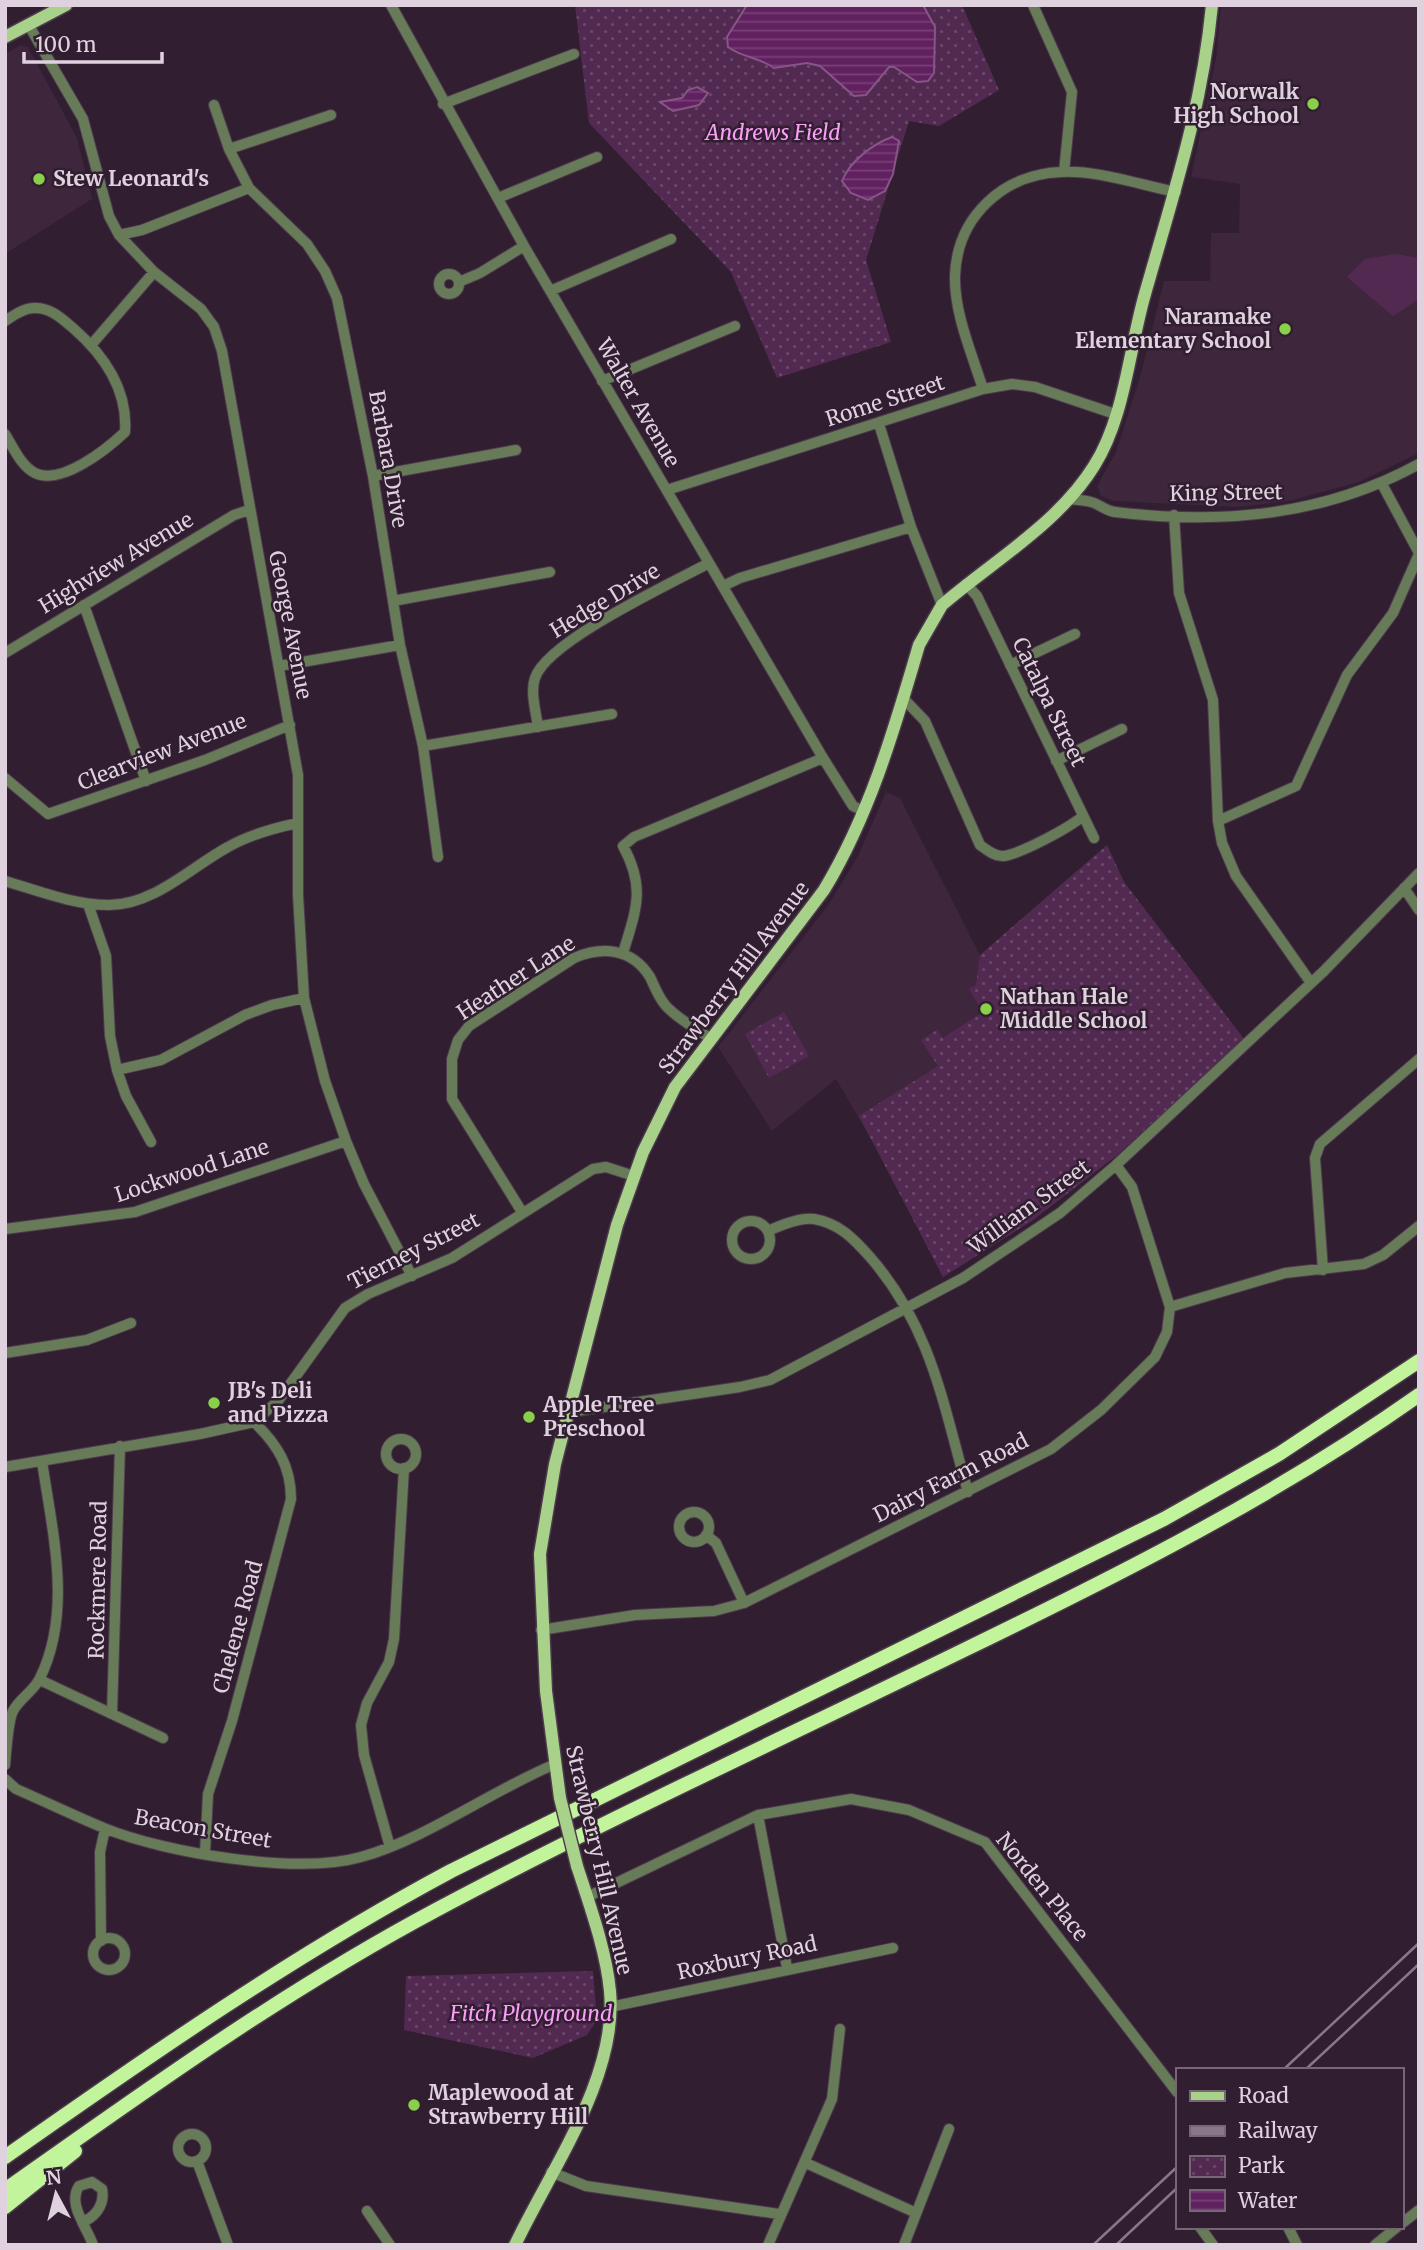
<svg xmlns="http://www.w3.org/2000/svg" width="1424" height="2250" viewBox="0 0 1424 2250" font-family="Merriweather,serif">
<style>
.built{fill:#3e263d}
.grass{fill:#522a51}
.park{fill:url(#park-dots)}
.water{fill:url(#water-rules);stroke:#875586;stroke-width:2}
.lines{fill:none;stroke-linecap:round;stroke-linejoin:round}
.minor-casing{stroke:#4d3b4d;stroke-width:12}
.major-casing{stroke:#4d3b4d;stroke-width:15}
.highway-casing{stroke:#4d3b4d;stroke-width:17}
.minor{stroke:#677b59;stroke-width:10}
.major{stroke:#a8d289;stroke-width:12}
.highway{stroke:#c2f49c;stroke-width:14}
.rail{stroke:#887887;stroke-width:2.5}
.major-bridge-casing{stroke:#4d3b4d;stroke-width:15;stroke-linecap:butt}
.major-bridge{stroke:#a8d289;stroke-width:12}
.poi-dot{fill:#89cf49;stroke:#311e31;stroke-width:2.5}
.labels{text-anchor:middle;stroke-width:5;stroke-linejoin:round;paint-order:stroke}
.poi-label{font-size:21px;font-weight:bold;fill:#dfd2de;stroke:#311e31;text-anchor:start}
.park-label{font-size:21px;font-style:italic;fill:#fb9ef8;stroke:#311e31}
.street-label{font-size:21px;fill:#dfd2de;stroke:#311e31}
</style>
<defs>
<pattern id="park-dots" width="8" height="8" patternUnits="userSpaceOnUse" patternTransform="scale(1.75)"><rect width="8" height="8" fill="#522a51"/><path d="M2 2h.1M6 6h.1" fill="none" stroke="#6a486a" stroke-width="1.8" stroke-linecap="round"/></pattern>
<pattern id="water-rules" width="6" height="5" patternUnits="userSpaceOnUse" patternTransform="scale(1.75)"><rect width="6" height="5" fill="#612060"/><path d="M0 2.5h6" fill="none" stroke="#774076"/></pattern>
</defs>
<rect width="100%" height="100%" fill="#311e31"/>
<path class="built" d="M1221,5H1419V453L1359,482L1289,501L1239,507L1114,501L1101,496L1097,486L1116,452L1140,377L1164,281H1210L1211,233H1239L1240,184L1191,177L1216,58Z
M21,45L28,47L77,138L92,199L5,254V54Z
M886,792L900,798L980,955L1107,845L1124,882L1244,1039L1116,1156L1033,1220L943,1277L883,1160L836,1079L772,1131L718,1047L829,904L858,856Z"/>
<path class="grass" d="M1396,254L1419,258V299L1393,316L1347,277L1365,259Z"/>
<path class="park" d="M575,5H962L999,90L939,126L909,121L866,260L891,342L777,378L731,272L589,123Z
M1107,845L1124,882L1244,1039L1116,1156L1033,1220L943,1277L859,1116L938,1066L921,1040L937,1030L943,1038L983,1012L969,989L976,985L980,955Z
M784,1012L809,1056L769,1078L745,1034Z
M593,1971L597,2020L587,2035L533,2058L404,2030L406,1976Z"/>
<path class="water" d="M747,5H923L935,27L934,73L928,81L917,82L894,67H889L866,95L854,96L820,66L807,63L774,68C759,57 743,58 728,47L727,37Z
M697,87L708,93L699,105L673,111L660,102L682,98L688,90Z
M892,137L899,141L893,174L885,191L868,200L851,193L842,181C850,161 873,144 892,137Z"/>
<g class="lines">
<g class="minor-casing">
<path id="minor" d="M391,5L524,246L823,758L853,806L864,811
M1033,5L1072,92L1064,172
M28,24L83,119L109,216L119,235L154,272L201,309L214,327L222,351L298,775V895L304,998L325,1081L346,1141L364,1184L412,1276
M443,104L574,54
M214,105L229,149L249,188L307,244L325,271L337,298L373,476L400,645L423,746L438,857
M229,149L331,115
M498,198L597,157
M119,235L142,230L249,188
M439 284a10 10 0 1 1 20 0a10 10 0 1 1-20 0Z
M459,282L480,273L524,246
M550,291L671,239
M5,321C14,315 24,308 35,308C51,308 61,318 73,328C104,355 128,389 125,432C107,449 61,486 35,473C21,466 13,447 5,434
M92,344L154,272
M602,381L735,326
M983,389C972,354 954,313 955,276C957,216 1004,174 1061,172C1098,170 1140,185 1176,192
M879,424L911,527L942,605
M373,476L516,450
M1382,484L1419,553
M667,490L983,389L1012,384L1035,387L1115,414
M1069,499C1076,500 1084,500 1091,502C1099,504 1106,511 1115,512C1222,525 1324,516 1419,464
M1174,515L1179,593L1213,700L1218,821L1222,843L1236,876L1311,983
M966,584L977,596L1094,838
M723,586L740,578L911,527
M393,601L550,572
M84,605L146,781
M5,653L234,515L249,510
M1010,665L1075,634
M279,666L400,645
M903,698L925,721L980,845C987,850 995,857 1004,856C1022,853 1069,828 1083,816
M538,727C536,712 530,692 535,678C547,641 672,583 709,563
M423,746L612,714
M1056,761L1122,729
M5,778L48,814L205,760L290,725
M1218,821L1296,786L1347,675L1393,613L1419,554
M5,881C39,891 74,905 109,905C154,905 191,867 228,847C249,835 274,828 298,823
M1404,888L1419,910
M88,904L106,956L110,1036L117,1070L126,1096L151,1142
M623,953C636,910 646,888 623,846L634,837L823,758
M117,1070L161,1060L245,1015L272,1005L304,998
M522,1212L452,1099V1059L458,1040L469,1026L574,958C602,946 632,948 650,977C655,987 658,997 666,1006C678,1019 695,1028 710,1038
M732 1240a19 19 0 1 1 38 0a19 19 0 1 1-38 0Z
M5,1229L135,1212L346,1141
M768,1231C781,1225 800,1217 814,1219C839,1223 854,1239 870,1257C932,1328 943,1405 968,1492
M1323,1270L1315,1158L1320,1144L1419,1059
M1170,1307L1285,1273L1364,1264L1383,1255L1419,1226
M5,1353L87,1340L131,1323
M570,1412L740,1387L770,1380L963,1278L1060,1213L1116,1165L1324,971L1419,873
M386 1454a15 15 0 1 1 30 0a15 15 0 1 1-30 0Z
M5,1467L200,1434L254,1422L278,1401L345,1308L368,1294L452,1258L593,1169L606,1167L634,1176
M679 1527a15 15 0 1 1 30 0a15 15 0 1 1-30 0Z
M706,1535L716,1543L744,1603
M541,1630L635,1615L714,1611L744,1603L1051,1449L1101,1410L1155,1357L1167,1332L1170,1307L1132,1187L1116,1165
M40,1680L163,1738
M112,1714L120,1446
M5,1765C6,1753 8,1721 13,1711C19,1699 34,1691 40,1678C73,1611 52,1531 42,1461
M5,1779L16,1789C46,1802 75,1816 104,1828C165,1853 298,1875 361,1857C424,1840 491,1791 553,1765
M758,1815L787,1968
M390,1847L364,1755L361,1725L367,1703L389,1662L394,1639L404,1468
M205,1853L208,1794L232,1721L291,1499C291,1466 277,1444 254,1422
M587,1897L758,1815L851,1799L909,1810L985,1842L1177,2092
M93 1954a16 16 0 1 1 32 0a16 16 0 1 1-32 0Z
M101,1941L100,1852L105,1829
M610,2007L893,1948
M178 2148a14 14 0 1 1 28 0a14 14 0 1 1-28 0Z
M197,2161L228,2245
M806,2163L914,2212
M551,2172L586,2186L779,2214
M367,2211L390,2245
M85,2221C97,2215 105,2203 102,2189L92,2182L79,2186C67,2204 87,2227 93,2245
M1401,2224L1419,2210
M1200,2227L1213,2245
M1288,2227L1297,2245
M768,2245L832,2099L840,2029
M904,2245L949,2129
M1375,2245L1397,2227"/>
</g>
<g class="major-casing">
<path id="major" d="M5,37L66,5
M560,1798L546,1691L540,1554L555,1464L617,1225L643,1152L675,1087L824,890C870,814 894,730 919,645L942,605C993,561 1058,524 1094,466C1125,417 1129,349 1145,294C1173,195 1202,109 1212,5
M515,2245C551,2169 618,2077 610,1991C606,1950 590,1906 577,1866"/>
</g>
<g class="highway-casing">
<path id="highway" d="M5,2157C150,2055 294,1955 451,1871L1164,1519L1279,1454L1419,1361
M5,2190C145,2091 284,1991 436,1910C609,1818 788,1736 964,1650C1121,1574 1276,1496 1419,1395
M5,2207L75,2151"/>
</g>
<use href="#minor" class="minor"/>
<use href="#major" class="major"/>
<use href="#highway" class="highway"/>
<path class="rail" d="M1283,2070L1419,1943
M1305,2070L1419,1964
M1093,2245L1177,2167
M1116,2245L1177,2188"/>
<g class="major-bridge-casing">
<path id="major-bridge" d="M560,1798L577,1866"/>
</g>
<use href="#major-bridge" class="major-bridge"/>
</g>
<g class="poi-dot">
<circle cx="1313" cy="104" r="7"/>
<circle cx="39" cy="179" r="7"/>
<circle cx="1285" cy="329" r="7"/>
<circle cx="986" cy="1009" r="7"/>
<circle cx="214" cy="1403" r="7"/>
<circle cx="529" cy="1417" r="7"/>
<circle cx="414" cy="2105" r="7"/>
</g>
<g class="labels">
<g class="poi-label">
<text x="1299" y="99" text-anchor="end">Norwalk<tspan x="1299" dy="24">High School</tspan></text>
<text x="53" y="186">Stew Leonard's</text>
<text x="1271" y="324" text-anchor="end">Naramake<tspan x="1271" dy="24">Elementary School</tspan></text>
<text x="1000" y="1004">Nathan Hale<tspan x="1000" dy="24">Middle School</tspan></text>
<text x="228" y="1398">JB's Deli<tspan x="228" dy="24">and Pizza</tspan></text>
<text x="543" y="1412">Apple Tree<tspan x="543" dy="24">Preschool</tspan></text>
<text x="428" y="2100">Maplewood at<tspan x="428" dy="24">Strawberry Hill</tspan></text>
</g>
<g class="park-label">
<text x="773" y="140">Andrews Field</text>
<text x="531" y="2021">Fitch Playground</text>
</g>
<g class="street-label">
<text transform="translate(885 401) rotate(-18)" y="7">Rome Street</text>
<text transform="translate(638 403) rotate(60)" y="7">Walter Avenue</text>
<text transform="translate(388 459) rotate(80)" y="7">Barbara Drive</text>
<text transform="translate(1226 493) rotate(-1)" y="7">King Street</text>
<text transform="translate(116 563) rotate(-31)" y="7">Highview Avenue</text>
<text transform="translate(605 601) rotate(-31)" y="7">Hedge Drive</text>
<text transform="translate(290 625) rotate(79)" y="7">George Avenue</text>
<text transform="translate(1049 702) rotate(64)" y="7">Catalpa Street</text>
<text transform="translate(162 752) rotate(-21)" y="7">Clearview Avenue</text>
<text transform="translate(516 978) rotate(-33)" y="7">Heather Lane</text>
<text transform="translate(734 978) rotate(-53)" y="7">Strawberry Hill Avenue</text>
<text transform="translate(192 1171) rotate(-18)" y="7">Lockwood Lane</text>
<text transform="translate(1029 1207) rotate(-36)" y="7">William Street</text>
<text transform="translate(414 1251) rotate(-27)" y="7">Tierney Street</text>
<text transform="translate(951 1478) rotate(-27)" y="7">Dairy Farm Road</text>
<text transform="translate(98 1580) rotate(-89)" y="7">Rockmere Road</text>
<text transform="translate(238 1627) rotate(-75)" y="7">Chelene Road</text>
<text transform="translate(203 1829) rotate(10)" y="7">Beacon Street</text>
<text transform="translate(599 1860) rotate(77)" y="7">Strawberry Hill Avenue</text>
<text transform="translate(1042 1887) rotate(51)" y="7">Norden Place</text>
<text transform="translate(747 1958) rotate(-12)" y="7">Roxbury Road</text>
</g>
</g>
<rect width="1424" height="2250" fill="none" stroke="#dfd2de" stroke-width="14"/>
<rect x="1176" y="2068" width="228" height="161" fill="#311e31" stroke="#776676" stroke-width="2"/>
<rect x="1190" y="2091" width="35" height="10" fill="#a8d289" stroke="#776676" stroke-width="2"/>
<text x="1238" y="2103" font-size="21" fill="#dfd2de">Road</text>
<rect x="1190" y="2126" width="35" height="10" fill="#887887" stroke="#776676" stroke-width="2"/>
<text x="1238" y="2138" font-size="21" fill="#dfd2de">Railway</text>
<rect x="1190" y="2156" width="35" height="21" fill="url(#park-dots)" stroke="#776676" stroke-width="2"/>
<text x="1238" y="2173" font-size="21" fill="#dfd2de">Park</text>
<rect x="1190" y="2190" width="35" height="21" fill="url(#water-rules)" stroke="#776676" stroke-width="2"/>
<text x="1238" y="2208" font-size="21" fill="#dfd2de">Water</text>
<g transform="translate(56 2194) rotate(353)" stroke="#311e31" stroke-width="5" paint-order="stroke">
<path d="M0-5L12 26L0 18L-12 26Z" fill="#dfd2de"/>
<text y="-10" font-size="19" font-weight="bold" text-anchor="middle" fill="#dfd2de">N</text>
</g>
<path d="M24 52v10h138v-10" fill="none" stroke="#dfd2de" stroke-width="3.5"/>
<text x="35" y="52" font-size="21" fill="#dfd2de" stroke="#311e31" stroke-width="5" paint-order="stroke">100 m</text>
</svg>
